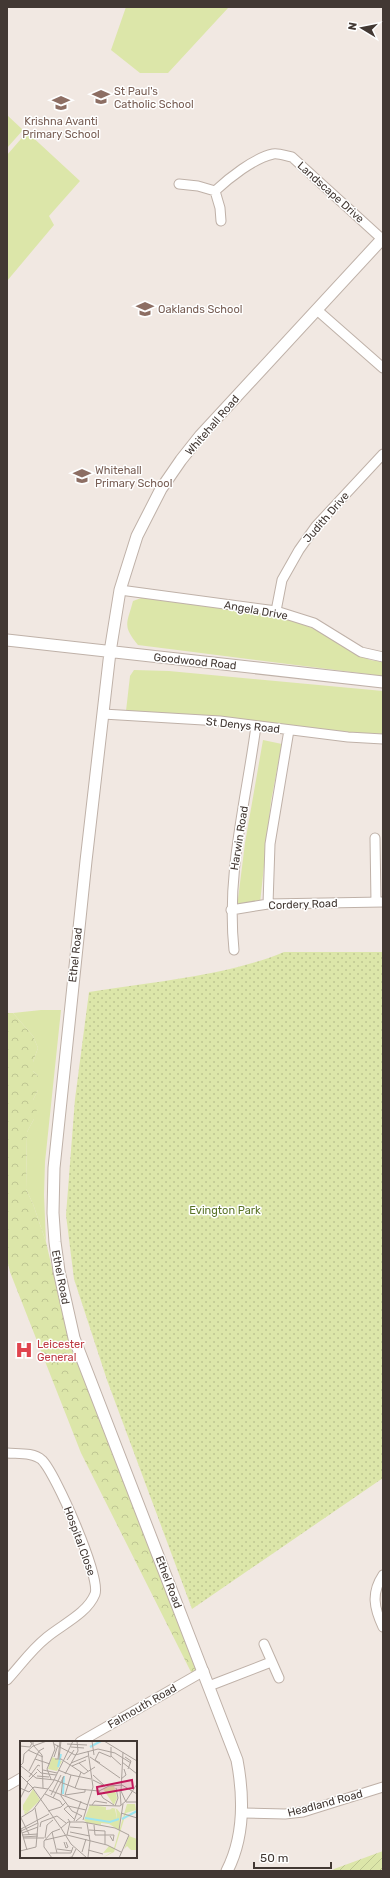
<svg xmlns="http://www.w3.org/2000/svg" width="390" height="1878" viewBox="0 0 390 1878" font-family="Rubik,sans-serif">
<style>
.grass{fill:#dce6a9}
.forest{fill:url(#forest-crowns)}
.park{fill:url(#park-dots)}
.garden{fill:url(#garden-furrows)}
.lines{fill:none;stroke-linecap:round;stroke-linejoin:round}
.minor-casing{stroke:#bfb1a8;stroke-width:11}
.tertiary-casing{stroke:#bfb1a8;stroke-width:13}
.minor{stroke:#fff;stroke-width:9}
.tertiary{stroke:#fff;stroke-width:11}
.labels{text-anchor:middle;stroke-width:3;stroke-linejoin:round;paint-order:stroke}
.education-label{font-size:11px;fill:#785e54;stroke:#fff;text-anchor:start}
.street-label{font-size:11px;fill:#423833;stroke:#fff}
.park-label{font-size:11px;fill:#597327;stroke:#fff}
.health-label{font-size:11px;fill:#be3a42;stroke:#fff;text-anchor:start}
.inset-river{fill:none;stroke:#9ce5f0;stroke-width:2}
.inset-road{fill:none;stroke:#aba29c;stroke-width:1}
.view{fill:#c2185b;fill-opacity:0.15;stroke:#c2185b;stroke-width:2}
.inset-edge{fill:none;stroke:#423833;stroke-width:2}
</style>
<defs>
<pattern id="forest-crowns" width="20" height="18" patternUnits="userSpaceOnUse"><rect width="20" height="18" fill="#dce6a9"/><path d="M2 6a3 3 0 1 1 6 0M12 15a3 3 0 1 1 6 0" fill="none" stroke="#bec692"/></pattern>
<pattern id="park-dots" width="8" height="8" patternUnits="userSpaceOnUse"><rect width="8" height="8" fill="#dce6a9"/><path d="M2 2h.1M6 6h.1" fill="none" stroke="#bec692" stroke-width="1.8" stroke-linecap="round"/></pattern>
<pattern id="garden-furrows" width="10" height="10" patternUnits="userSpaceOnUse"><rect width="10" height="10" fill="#dce6a9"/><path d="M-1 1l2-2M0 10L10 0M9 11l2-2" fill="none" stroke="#bec692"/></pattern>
</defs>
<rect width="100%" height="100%" fill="#f1e8e2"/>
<path class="grass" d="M126,7H226L228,8L168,73H140L111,50Z
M7,115L23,130L7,148Z
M27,132L80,181L49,216L54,225L7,281V155Z
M144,597L274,616L300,623L323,633L354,653L370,660L383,662V676L138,645C122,625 127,624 133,601Z
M134,670L169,671L383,691V734L358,733L220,718L126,711L130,676Z
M263,740L282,744L271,801L260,903L237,907L245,843Z
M41,1010H61L45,1162L44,1195L46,1242L33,1204L26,1189L27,1132L34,1119L33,1100L38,1090V1076L33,1071V1062L38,1048L33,1036L13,1013Z"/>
<path class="forest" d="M7,1013H13L33,1036L38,1048L33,1062V1071L38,1076V1090L33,1100L38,1106L34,1119L27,1132L26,1189L33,1204L46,1242L70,1346L176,1599L204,1671L193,1676L81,1453L10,1272L7,1259Z"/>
<path class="park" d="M284,952H383V1478L192,1609L107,1380L74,1279L66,1215L75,1099L89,992C151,982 227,976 284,952Z"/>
<path class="garden" d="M383,1851V1871H332L334,1869Z"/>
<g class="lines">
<g class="minor-casing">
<path id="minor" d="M179,184L198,186L215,191L220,208L221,221
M215,191C229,178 254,158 273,154C279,153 286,156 292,157L382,239
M317,310L383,368
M120,590L276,611L314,623L361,652L383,657
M276,611L282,580L299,550L316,526L383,454
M103,714L220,721L348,737L383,739
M375,838L376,902
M268,904L270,844L289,730
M231,910L268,904L383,902
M234,950C226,874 246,801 256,726
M7,1453C18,1454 33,1452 42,1460C56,1474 101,1577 95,1594C87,1614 61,1625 46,1638C31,1650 20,1666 7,1680
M383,1575C371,1593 374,1608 383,1627
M264,1644L279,1678
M209,1686L271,1662
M80,1742L204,1671
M7,1786L21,1778
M243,1813L285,1814L303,1812L383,1787"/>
</g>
<g class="tertiary-casing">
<path id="tertiary" d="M7,640L383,682
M227,1871C245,1836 244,1797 237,1760L74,1338L59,1271L55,1242L53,1213L54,1168L86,861L110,652L120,590L137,536L161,489L181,460L200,436L383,238"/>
</g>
<use href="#minor" class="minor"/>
<use href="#tertiary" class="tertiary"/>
</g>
<defs>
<g id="school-bare" transform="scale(1.38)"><path d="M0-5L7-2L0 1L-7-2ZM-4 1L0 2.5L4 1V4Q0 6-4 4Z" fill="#8d6e63" stroke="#fff" stroke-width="2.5" paint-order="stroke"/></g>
<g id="hospital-bare" transform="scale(1.38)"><path d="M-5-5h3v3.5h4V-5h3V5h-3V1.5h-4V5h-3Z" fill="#e0444e" stroke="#fff" stroke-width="2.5" paint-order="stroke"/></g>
</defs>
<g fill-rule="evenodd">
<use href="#school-bare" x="101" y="97"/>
<use href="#school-bare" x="61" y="103"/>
<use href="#school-bare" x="145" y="309"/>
<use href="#school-bare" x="82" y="476"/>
<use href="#hospital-bare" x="24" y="1350"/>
</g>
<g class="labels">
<g class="education-label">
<text x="114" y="95">St Paul's<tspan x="114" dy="13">Catholic School</tspan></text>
<text x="61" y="125" text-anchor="middle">Krishna Avanti<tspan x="61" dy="13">Primary School</tspan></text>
<text x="158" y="313">Oaklands School</text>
<text x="95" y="474">Whitehall<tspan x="95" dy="13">Primary School</tspan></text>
</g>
<g class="street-label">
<text transform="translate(331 192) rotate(42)" y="4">Landscape Drive</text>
<text transform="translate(212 425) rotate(-49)" y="4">Whitehall Road</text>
<text transform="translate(326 517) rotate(-49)" y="4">Judith Drive</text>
<text transform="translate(256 610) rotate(10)" y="4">Angela Drive</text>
<text transform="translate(195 661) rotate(6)" y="4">Goodwood Road</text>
<text transform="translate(243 725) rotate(6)" y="4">St Denys Road</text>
<text transform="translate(239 838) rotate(-81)" y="4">Harwin Road</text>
<text transform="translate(303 904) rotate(-2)" y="4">Cordery Road</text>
<text transform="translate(75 955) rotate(-84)" y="4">Ethel Road</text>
<text transform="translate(61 1277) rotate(79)" y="4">Ethel Road</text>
<text transform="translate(80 1541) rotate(70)" y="4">Hospital Close</text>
<text transform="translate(169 1582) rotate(69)" y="4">Ethel Road</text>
<text transform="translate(142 1706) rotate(-30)" y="4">Falmouth Road</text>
<text transform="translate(325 1803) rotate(-15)" y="4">Headland Road</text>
</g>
<g class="park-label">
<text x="225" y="1214">Evington Park</text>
</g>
<g class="health-label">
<text x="37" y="1348">Leicester<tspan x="37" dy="13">General</tspan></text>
</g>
</g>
<g transform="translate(20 1741)">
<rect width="117" height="117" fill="#f1e8e2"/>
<path d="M107,63H115L116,69L106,72L94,111L82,117L92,111L83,112L89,105L94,107ZM70,64L86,66V69L95,68L97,78L89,83L81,82V84L67,82L64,79Z" fill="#dce6a9"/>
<path d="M32,16L42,20L37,30L28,28ZM94,44L97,57L94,64L83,48ZM13,48L20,59L5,74L4,70L8,71L3,69V64ZM92,67L97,68L101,73L99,89L89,83L97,78L96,68L90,69ZM109,95L117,98L116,109H111L107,105L104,108Z" fill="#dce6a9"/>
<path class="inset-river" d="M70,6L81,0M38,26L41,13M43,53L44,35M65,77L90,81L99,78M102,78L117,70"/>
<path class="inset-road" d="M13,0V4L22,14M72,0L74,14M84,0L117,20M34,3L55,14L78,8L95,12L111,22M47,3L67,4M0,5L10,6L12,2L10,1M51,6L64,7M91,6V15L101,24M8,9L23,16M103,11L101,50L106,61H117M4,13L13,5L27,0M22,14L23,47M34,16L38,4M70,16L100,37M105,16L111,20L108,28M39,17L41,0M15,18L30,23M35,18H41L64,33L75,26M38,18L40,0M47,19L54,9M102,21L117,33M51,22L68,15M59,22L68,30M80,22L75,19L79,11L91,16M0,25L3,22L4,13M1,25L16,37L35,39L58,48L79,50L89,45L102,44L117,53M52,25L66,19M17,28L21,32L36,34M23,29L37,32M38,29L51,34L71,38M9,30L19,10L24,7M45,33L58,10L57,0M0,34L13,47M73,34L85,45M17,35L29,36M9,36L18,24L20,25M43,36L41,55L52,70L62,75L56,80M31,38L27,28L35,8L33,0M101,38L106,34L104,28M73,39L85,45M7,41L17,31M12,46L41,87M0,47L9,51L14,46L28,48M55,47L61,31M29,49L68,64M100,49L101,64M79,50L83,57L94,64M25,53L40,60L43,65M31,54L41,34M45,54L65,51V48M45,54L51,34M33,57L44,35M0,58L8,42M21,58L33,41L53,0M69,64L100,65L106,60L117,43M72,64L75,60L87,62M48,65L44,68L54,78M48,65L66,69M95,65L98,57L96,47M28,70L41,66L46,61M101,72L117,77M0,77L13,69L21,58M1,77L9,93M63,79L73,46L68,10M54,80L61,60M63,81L95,87L109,94L99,117M63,81H48L41,87L51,103L67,117M67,82L70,100L68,116M74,84L75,94H94L93,100L90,95M0,85L7,109M20,86L21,81L37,75L46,82M50,86L62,87M1,88L29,73M69,89L85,90V103M99,89L103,63M1,90L18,82M32,91L37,112M50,91L70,95M2,92L18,86M2,94L18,93M47,94L87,104L101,111M3,96L18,95M4,97H24M25,97L27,84L33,79M25,99L47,94L50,81L48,78M44,101L46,107L48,106L46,101M37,108L52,110M68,109L83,113M0,110L16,106L18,83L15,67M62,111L66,98M30,112H51L53,106M32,117L24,106V100L32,91L40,88M46,117L52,116L56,108"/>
<path class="view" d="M112,39L113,47L78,53L77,46Z"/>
<rect width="117" height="117" class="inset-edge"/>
</g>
<rect width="390" height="1878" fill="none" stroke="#423833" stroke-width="16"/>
<g transform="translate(362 28) rotate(280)" stroke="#ffffff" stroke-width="3" paint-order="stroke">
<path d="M0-3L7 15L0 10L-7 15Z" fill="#423833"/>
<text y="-6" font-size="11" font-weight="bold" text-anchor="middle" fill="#423833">N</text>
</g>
<path d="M254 1862v6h77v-6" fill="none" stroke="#423833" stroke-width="2"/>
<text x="260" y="1862" font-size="12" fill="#423833" stroke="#ffffff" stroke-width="3" paint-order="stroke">50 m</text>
</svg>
